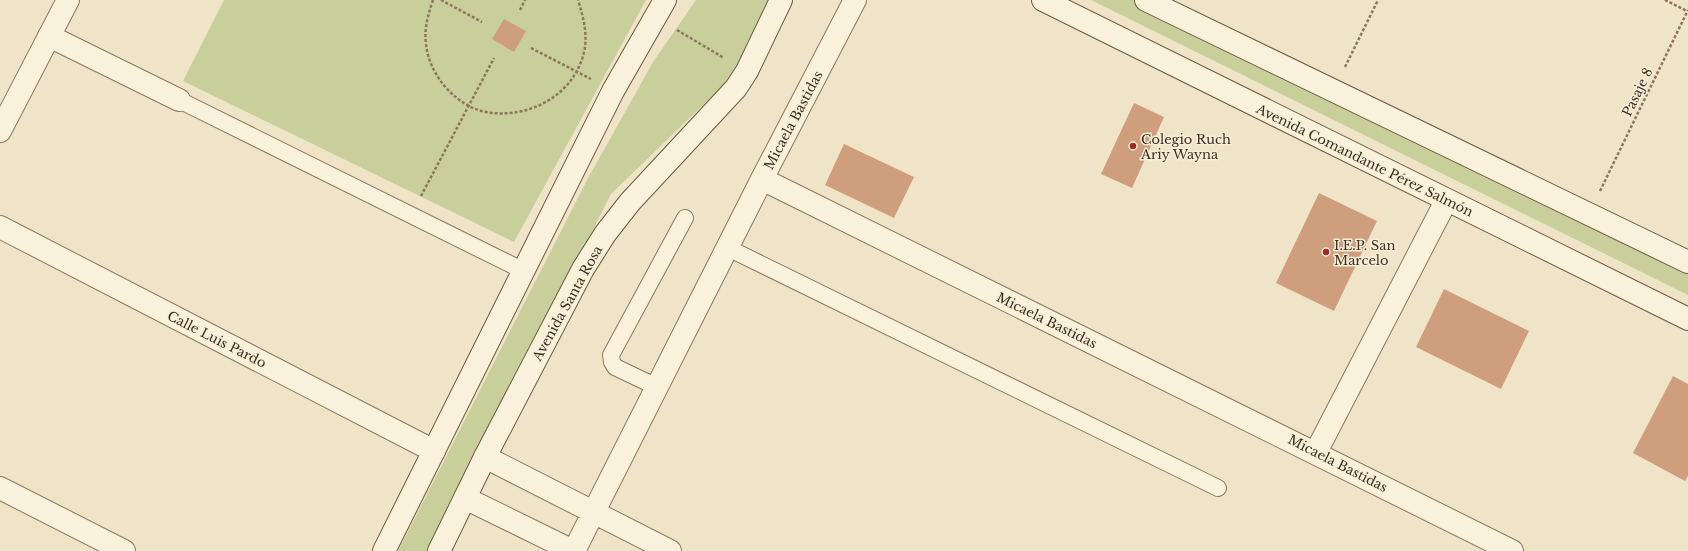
<svg xmlns="http://www.w3.org/2000/svg" width="1688" height="551" viewBox="0 0 1688 551" font-family="'Libre Baskerville',serif">
<style>
.green{fill:#c9cf9b}
.building{fill:#cf9f7d}
.lines{fill:none;stroke-linecap:round;stroke-linejoin:round}
.service-casing{stroke:#8d765c;stroke-width:18}
.pedestrian-casing{stroke:#8d765c;stroke-width:24}
.minor-casing{stroke:#8d765c;stroke-width:24}
.secondary-casing{stroke:#6f573f;stroke-width:24}
.path{stroke:#8d765c;stroke-width:2.5;stroke-dasharray:3 2;stroke-linecap:butt}
.service{stroke:#faf1dc;stroke-width:16}
.pedestrian{stroke:#faf1dc;stroke-width:22}
.minor{stroke:#faf1dc;stroke-width:22}
.secondary{stroke:#faf1dc;stroke-width:22}
.poi-dot{fill:#9e2a2b;stroke:#f7eed8;stroke-width:1.5}
.labels{text-anchor:middle;stroke-width:3;stroke-linejoin:round;paint-order:stroke}
.street-label{font-size:13px;fill:#3d2e20;stroke:#f7eed8}
.poi-label{font-size:13px;fill:#3d2e20;stroke:#f7eed8;text-anchor:start}
</style>
<rect width="100%" height="100%" fill="#f0e4c8"/>
<path class="green" d="M224,0H646L514,242L183,81Z
M696,0H776L731,78L611,194L430,551H398L587,180L653,62Z
M1091,0H1147L1688,268V295Z"/>
<path class="building" d="M504,19L526,31L514,52L492,39Z
M1134,103L1164,117L1132,188L1101,174Z
M844,144L914,177L894,218L825,185Z
M1319,193L1377,221L1334,311L1276,283Z
M1444,289L1529,331L1501,389L1416,347Z
M1673,376L1688,384V476L1685,481L1633,453Z"/>
<g class="lines">
<g class="service-casing">
<path id="service" d="M179,100L524,271
M728,248L1218,488
M657,387L615,367L612,362L611,355L685,218"/>
</g>
<g class="pedestrian-casing">
<path id="pedestrian" d="M49,36L179,100"/>
</g>
<g class="minor-casing">
<path id="minor" d="M0,131L68,0
M762,179L1512,551
M0,227L434,451
M1316,452L1446,201
M485,457L670,551
M0,488L124,551
M465,498L573,551
M574,551L762,179L855,0"/>
</g>
<g class="secondary-casing">
<path id="secondary" d="M1043,0L1688,319
M1146,0L1688,262
M384,551L613,91L665,0
M439,551L485,457L583,269L605,234L630,202L736,88L747,71L781,0"/>
</g>
<path class="path" d="M433,0C428,15 424,28 426,44C429,77 460,111 493,113C535,117 578,91 585,47C587,31 583,16 578,0
M441,0L482,22
M1665,0L1687,11
M520,10L525,0
M677,30L724,58
M531,48L591,79
M1345,67L1378,0
M1600,191L1688,10
M421,196L494,58"/>
<use href="#service" class="service"/>
<use href="#pedestrian" class="pedestrian"/>
<use href="#minor" class="minor"/>
<use href="#secondary" class="secondary"/>
</g>
<g class="poi-dot">
<circle cx="1133" cy="146" r="4"/>
<circle cx="1326" cy="252" r="4"/>
</g>
<g class="labels">
<g class="street-label">
<text transform="translate(1637 92) rotate(-64)" y="5">Pasaje 8</text>
<text transform="translate(793 120) rotate(-62)" y="5">Micaela Bastidas</text>
<text transform="translate(1365 160) rotate(26)" y="5">Avenida Comandante Pérez Salmón</text>
<text transform="translate(567 303) rotate(-61)" y="5">Avenida Santa Rosa</text>
<text transform="translate(1047 320) rotate(26)" y="5">Micaela Bastidas</text>
<text transform="translate(217 339) rotate(27)" y="5">Calle Luis Pardo</text>
<text transform="translate(1338 463) rotate(27)" y="5">Micaela Bastidas</text>
</g>
<g class="poi-label">
<text x="1141" y="144">Colegio Ruch<tspan x="1141" dy="15">Ariy Wayna</tspan></text>
<text x="1334" y="250">I.E.P. San<tspan x="1334" dy="15">Marcelo</tspan></text>
</g>
</g>
</svg>
